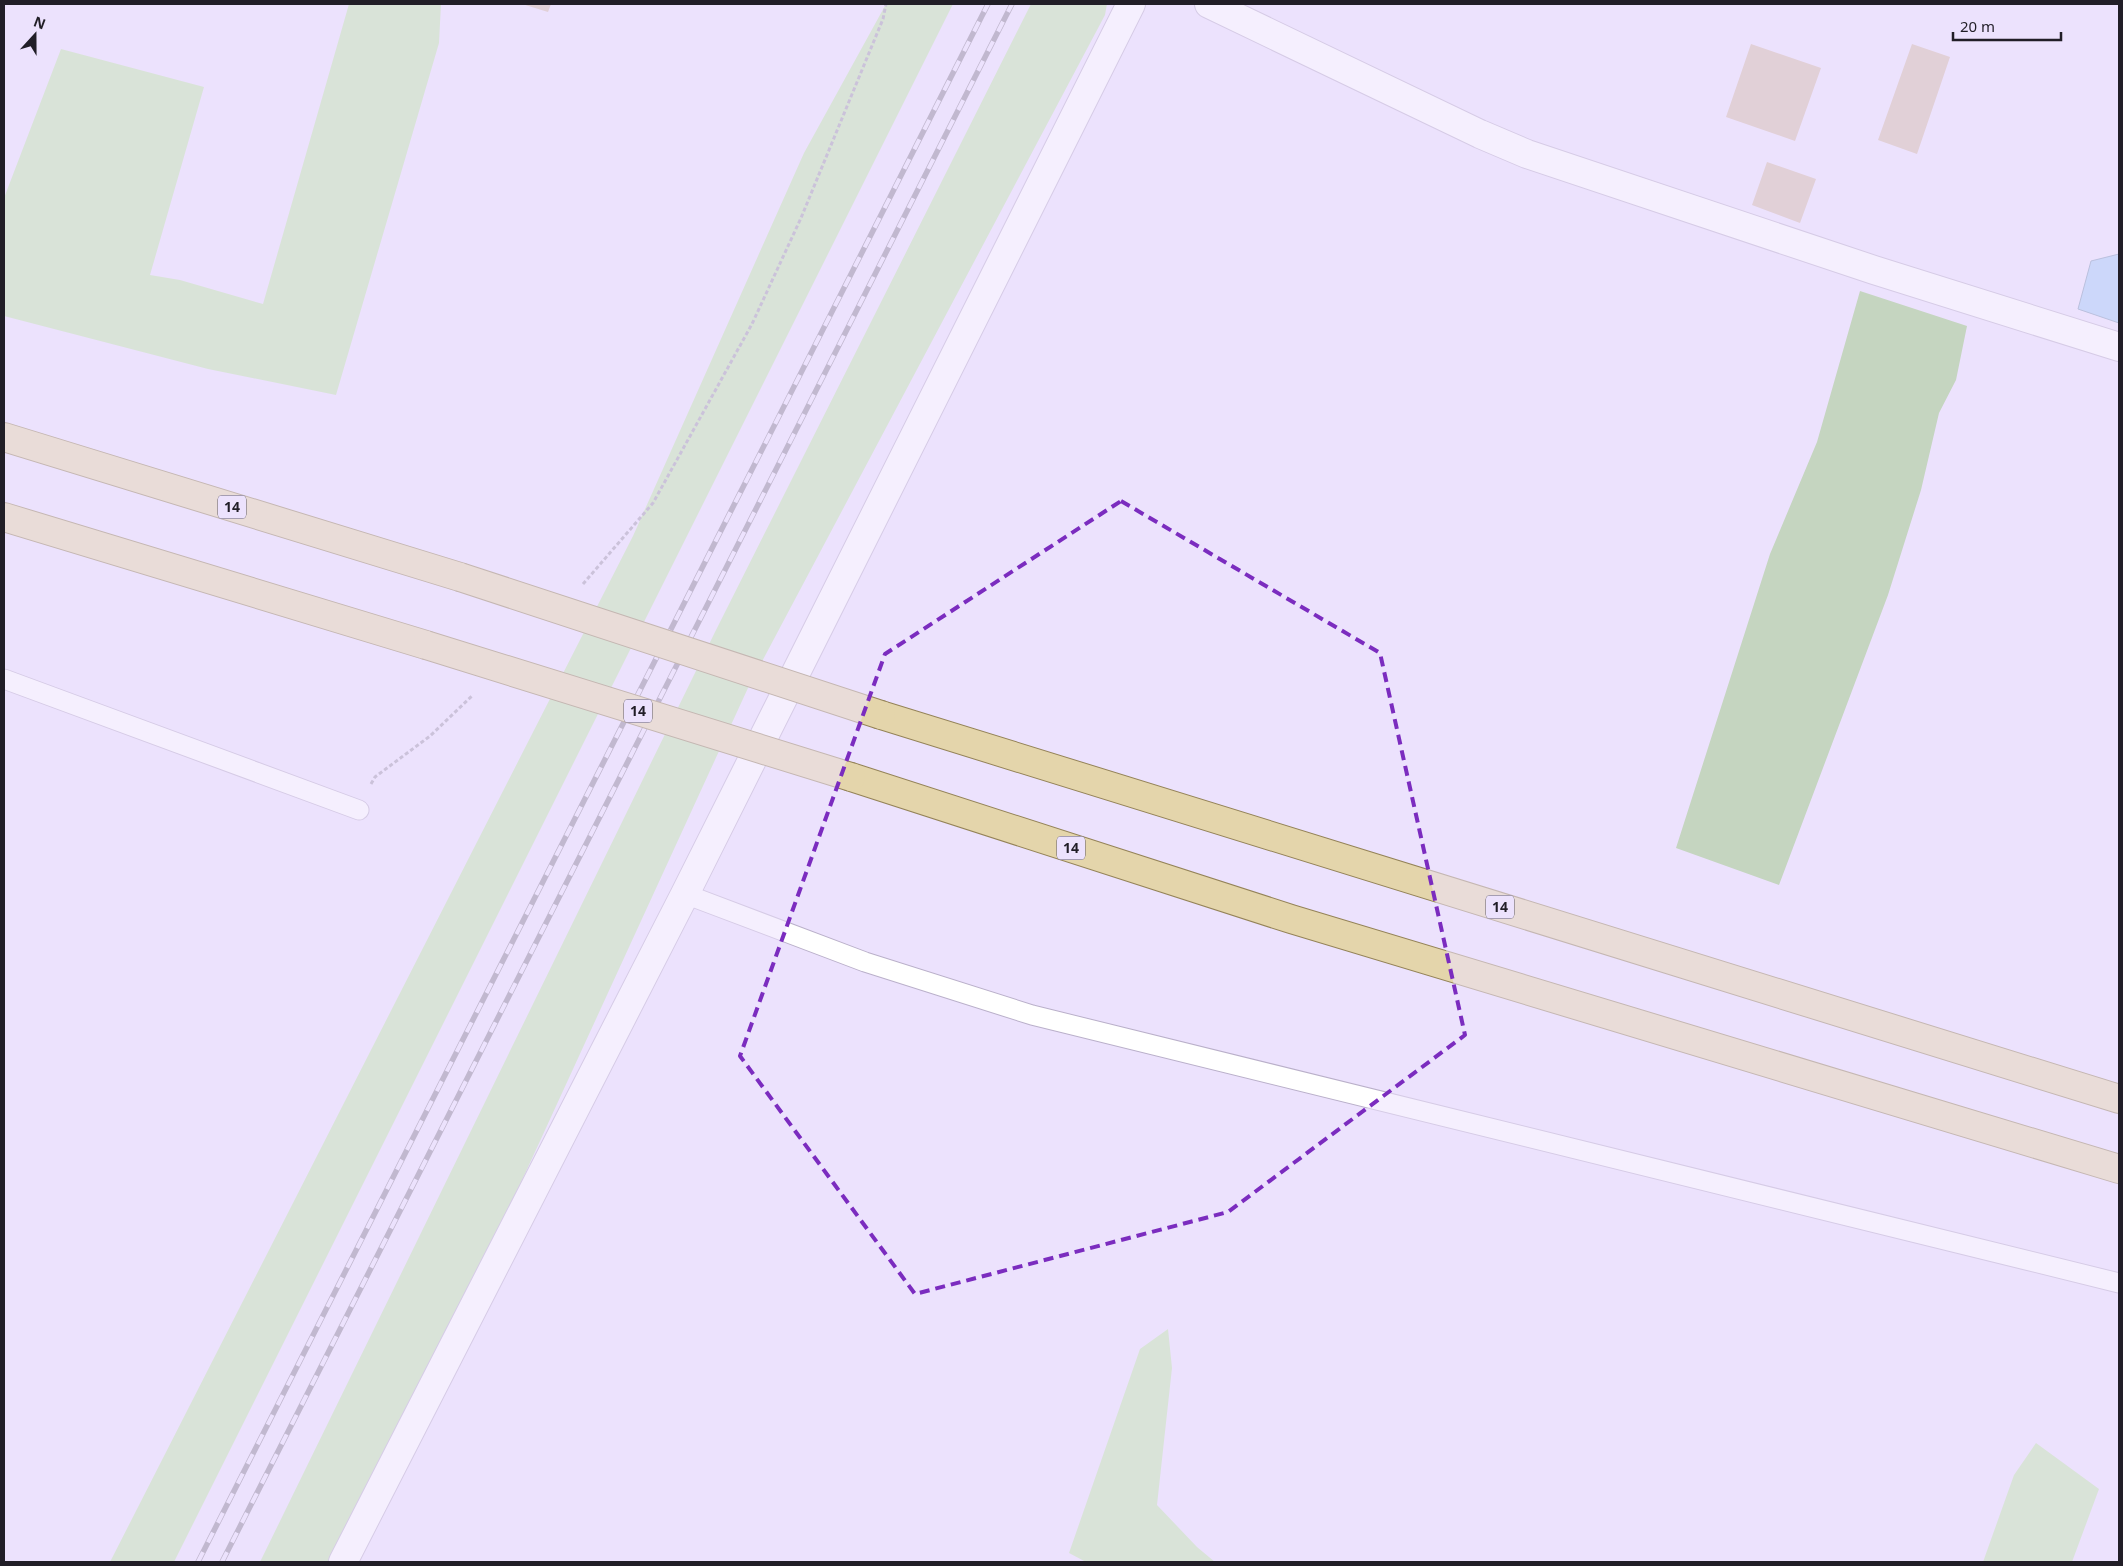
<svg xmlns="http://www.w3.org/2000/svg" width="2123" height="1566" viewBox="0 0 2123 1566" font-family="'Noto Sans',sans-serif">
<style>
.green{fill:#c1e5ac}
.forest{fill:#94c576}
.water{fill:#a4cbf5;stroke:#7d97b7}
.building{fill:#d3baa8}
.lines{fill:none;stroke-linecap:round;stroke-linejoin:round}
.lane-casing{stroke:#bab0ca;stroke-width:21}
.street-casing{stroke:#bab0ca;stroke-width:30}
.primary-casing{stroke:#948358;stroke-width:30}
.path{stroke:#a39cb0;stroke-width:3;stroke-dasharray:4 2.5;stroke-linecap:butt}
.lane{stroke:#fff;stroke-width:19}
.street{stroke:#fff;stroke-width:28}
.primary{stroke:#e4d5ab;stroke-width:28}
.rail-casing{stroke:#8c8597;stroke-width:5.5}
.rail{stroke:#ece2fd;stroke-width:4;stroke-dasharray:11;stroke-linecap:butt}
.primary-bridge-casing{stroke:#948358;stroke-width:30;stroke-linecap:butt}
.primary-bridge{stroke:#e4d5ab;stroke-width:28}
.marked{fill:none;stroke:#7b2cbf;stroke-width:4;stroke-dasharray:10 6;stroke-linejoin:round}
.labels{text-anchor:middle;stroke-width:5;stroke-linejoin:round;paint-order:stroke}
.shield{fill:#ece2fd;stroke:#5e5967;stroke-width:1}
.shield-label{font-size:14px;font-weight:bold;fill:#211e27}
</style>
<rect width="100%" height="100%" fill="#ece2fd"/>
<path class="green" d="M349,4H441L439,43L336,395L208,369L4,316V198L61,49L204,87L150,275L180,280L263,304Z
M886,4H953L174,1562H110L633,536L804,153Z
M1031,4H1107L1105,15L748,688L478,1276L329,1562H260L715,632Z
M1168,1329L1172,1368L1157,1505L1197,1547L1215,1562H1086L1069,1553L1140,1349Z
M2036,1443L2099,1489L2072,1562H1983L2014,1475Z"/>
<path class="forest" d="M1860,291L1967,326L1956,380L1939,413L1921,490L1888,595L1779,885L1676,848L1770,554L1817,442Z"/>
<path class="water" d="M2119,254V323L2078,309L2091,261Z"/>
<path class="building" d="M522,4H551L548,12Z
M1751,44L1821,68L1795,141L1726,117Z
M1912,44L1950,57L1917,154L1878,140Z
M1767,162L1816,179L1800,223L1752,205Z"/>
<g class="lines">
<g class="lane-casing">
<path id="lane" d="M4,679L359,810
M685,894L865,962L1032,1015L2119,1283"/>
</g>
<g class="street-casing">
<path id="street" d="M1209,4L1480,134L1527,154L1874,270L2119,347
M343,1562L685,894L1131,4"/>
</g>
<g class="primary-casing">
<path id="primary" d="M4,437L460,577
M4,517L426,645
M881,715L2119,1099
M851,777L1291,919L2119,1169"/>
</g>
<path class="path" d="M583,584L653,503L752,324L801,218L883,19L886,4
M371,784L375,777L430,736L473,695"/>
<use href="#lane" class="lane"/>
<use href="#street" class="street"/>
<use href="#primary" class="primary"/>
<g class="rail-casing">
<path id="rail" d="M198,1562L988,4
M222,1562L1012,4"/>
</g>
<use href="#rail" class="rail"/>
<g class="primary-bridge-casing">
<path id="primary-bridge" d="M460,577L881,715
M426,645L851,777"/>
</g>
<use href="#primary-bridge" class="primary-bridge"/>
</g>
<path d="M0 0H2123V1566H0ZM1121,501L1380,653L1465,1035L1228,1212L915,1294L740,1056L885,654Z" fill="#ece2fd" fill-opacity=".55" fill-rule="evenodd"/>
<path class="marked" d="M1121,501L1380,653L1465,1035L1228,1212L915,1294L740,1056L885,654Z"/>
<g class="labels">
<g class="shield">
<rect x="218" y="495.5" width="28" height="23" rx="4"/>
<rect x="624" y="699.5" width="28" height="23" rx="4"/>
<rect x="1057" y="836.5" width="28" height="23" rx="4"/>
<rect x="1486" y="895.5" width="28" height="23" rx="4"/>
</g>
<g class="shield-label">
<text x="232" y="512">14</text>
<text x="638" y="716">14</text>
<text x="1071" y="853">14</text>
<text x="1500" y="912">14</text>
</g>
</g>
<rect width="2123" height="1566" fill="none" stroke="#211e27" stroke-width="10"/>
<g transform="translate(35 35) rotate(21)" stroke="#ece2fd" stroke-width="4" paint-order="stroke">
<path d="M0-4L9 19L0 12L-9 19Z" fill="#211e27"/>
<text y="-8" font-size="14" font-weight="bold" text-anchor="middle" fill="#211e27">N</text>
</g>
<path d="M1953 32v8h108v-8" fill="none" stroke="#211e27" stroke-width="2.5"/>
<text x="1960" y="32" font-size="15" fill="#211e27" stroke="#ece2fd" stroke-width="4" paint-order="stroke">20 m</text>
</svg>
